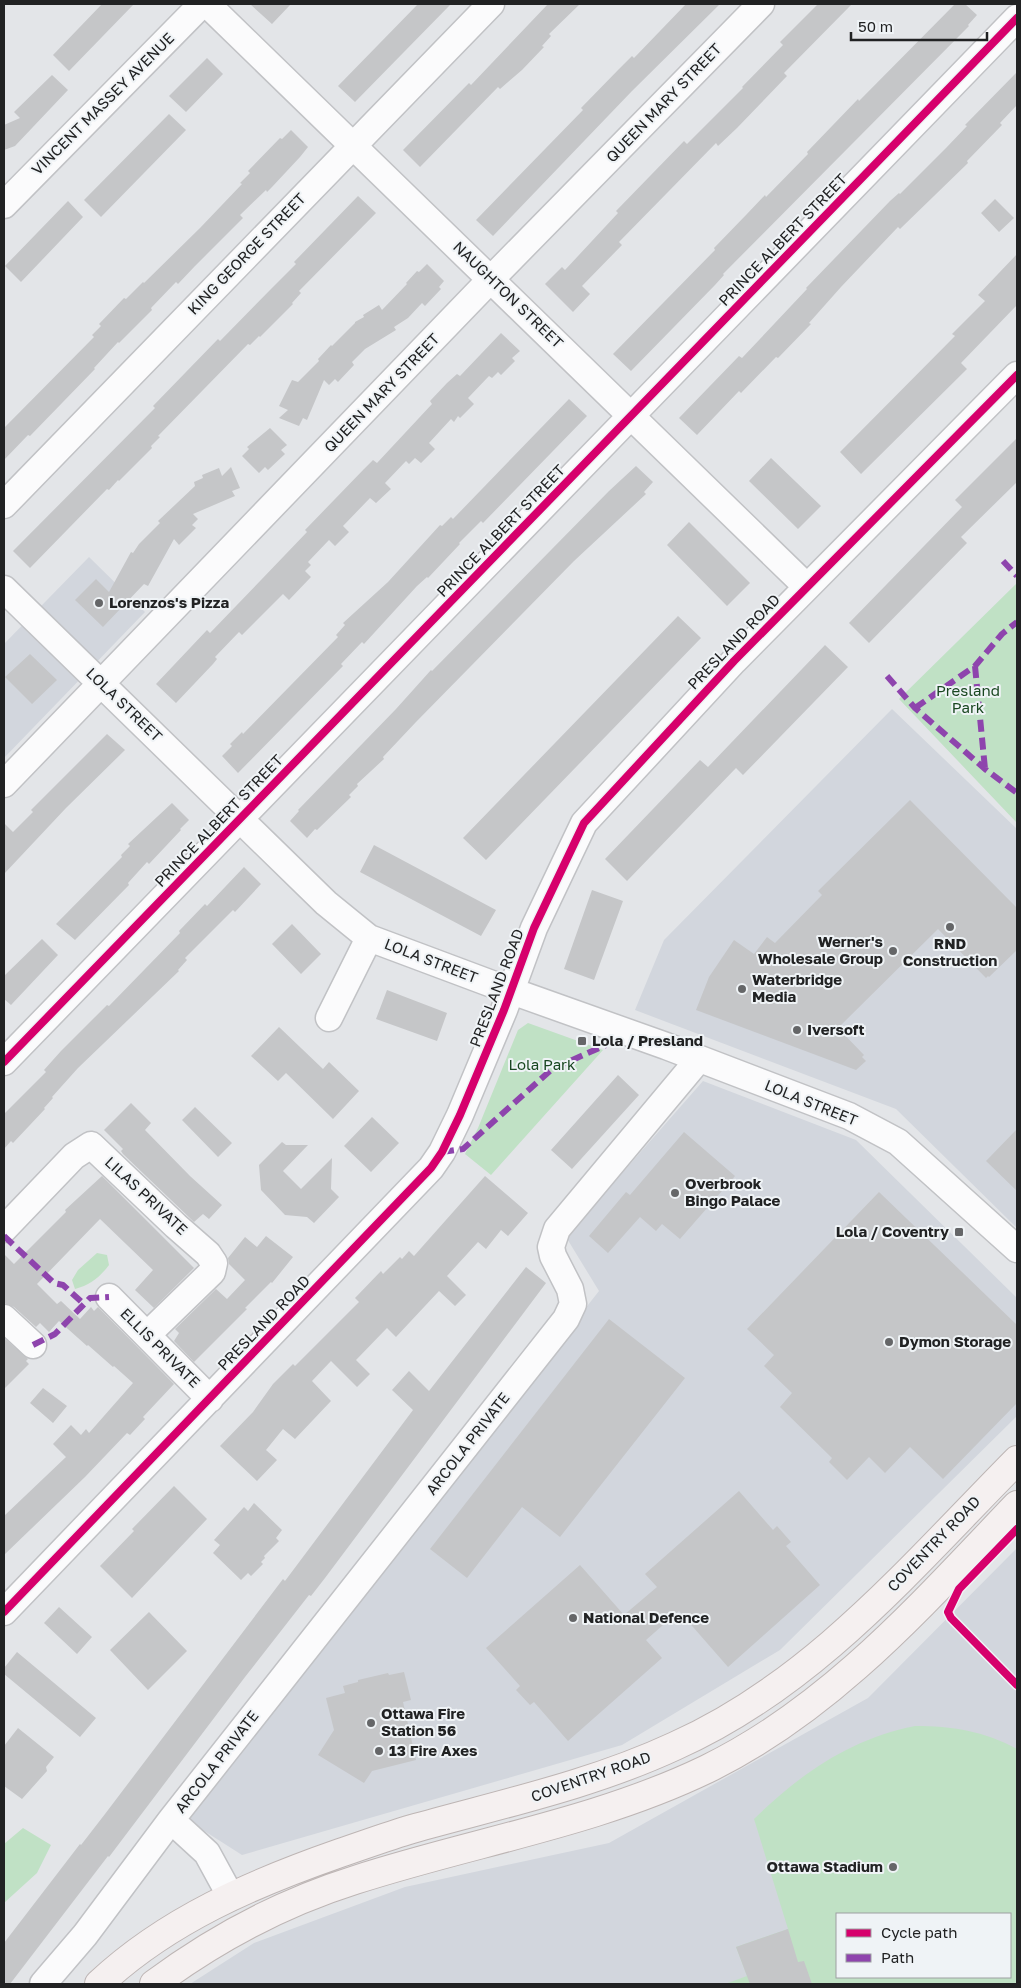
<svg xmlns="http://www.w3.org/2000/svg" width="1021" height="1988" viewBox="0 0 1021 1988" font-family="'Golos Text',sans-serif">
<style>
.built{fill:#d2d6dd;fill-rule:evenodd}
.green{fill:#c0e1c5;fill-rule:evenodd}
.building{fill:#c5c6c8}
.lines{fill:none;stroke-linecap:round;stroke-linejoin:round}
.minor-casing{stroke:#c1c2c5;stroke-width:29}
.major-casing{stroke:#bdb5b4;stroke-width:30}
.minor{stroke:#fbfbfc;stroke-width:26}
.major{stroke:#f5f0f0;stroke-width:28}
.quiet{stroke:#8e44ad;stroke-width:6;stroke-dasharray:12 6;stroke-linecap:butt}
.cycleway-casing{stroke:#eff3f6;stroke-width:11}
.cycleway{stroke:#d6006c;stroke-width:8}
.poi-dot{fill:#656668;stroke:#eff3f6;stroke-width:2}
.labels{text-anchor:middle;stroke-width:4;stroke-linejoin:round;paint-order:stroke}
.street-label{font-size:15px;fill:#212223;stroke:#eff3f6}
.poi-label{font-size:15px;font-weight:bold;fill:#212223;stroke:#eff3f6;text-anchor:start}
.park-label{font-size:15px;fill:#194720;stroke:#eff3f6}
</style>
<rect width="100%" height="100%" fill="#e3e5e8"/>
<path class="built" d="M89,557L145,612L4,758V644Z
M892,709L1017,829V1228L896,1109L635,1010L664,940Z
M703,1081L856,1140L1017,1298V1416L780,1650L622,1745L242,1855L184,1818L599,1291L566,1237Z
M1017,1548V1984H190L254,1943L405,1887L609,1843L868,1698ZM837,1914H1010V1977H837Z"/>
<path class="green" d="M1017,583V823L899,699Z
M528,1023L603,1050L491,1175L465,1154L478,1128L518,1030Z
M97,1253L107,1255L109,1265C100,1277 90,1285 75,1289L72,1280L78,1270Z
M915,1726C952,1726 984,1731 1017,1749V1984H725L747,1976L736,1947L788,1929L754,1819C800,1774 850,1739 915,1726ZM837,1914H1010V1977H837Z
M23,1828L51,1845L37,1873L4,1903V1844Z"/>
<path class="building" d="M102,4H134L69,71L53,55Z
M250,4H291L272,24Z
M418,4H451L355,102L338,86Z
M548,4H580L549,34L551,36L542,46L544,47L522,70L500,89L498,87L420,167L403,150L469,83L471,85Z
M686,4H720L632,91L493,236L476,220L583,110L581,108L619,69L632,56L634,58Z
M818,4H852L784,73L787,76L737,128L718,146L716,143L619,242L622,245L582,286L590,294L573,312L545,284L562,267L565,270L618,213L616,211L684,141L687,144L743,88L742,87L783,45L780,42Z
M955,4H965L977,15L968,25L969,26L723,274L724,275L715,285L631,371L613,354L715,250L714,248L746,215L765,195L766,197L808,154L807,152L858,99L859,101Z
M207,58L223,74L186,112L169,96Z
M1017,72V105L1000,123L1002,125L967,161L968,163L900,229L898,227L841,287L809,323L811,324L778,358L776,357L741,393L739,391L697,435L679,418L739,356L742,358L807,289L806,288L890,201L899,193L900,194L946,148L967,126L965,125Z
M52,75L68,90L15,146L4,150V125L20,118L14,112Z
M169,114L186,130L101,217L84,200Z
M291,130L308,147L300,157L272,187L267,192L266,190L240,215L243,218L195,266L178,284L176,282L151,308L152,310L119,343L118,342L94,368L95,369L30,436L28,435L4,460V428L94,337L92,335L101,326L99,324L124,298L126,299L143,282L144,283L200,228L242,184L240,183L250,173L248,171L280,138L282,139Z
M358,196L376,213L299,291L301,293L292,303L293,304L260,337L259,336L250,345L248,344L158,436L160,437L151,446L152,448L119,481L118,480L109,490L107,489L30,568L13,551L155,408L153,406L218,339L220,341L271,289L296,264L294,262Z
M995,199L1014,218L999,232L981,213Z
M68,201L83,217L21,282L5,266Z
M1017,254V305L961,363L967,369L861,474L840,452L955,336L952,334L985,301L978,295Z
M427,264L444,281L439,287L441,289L425,306L422,303L408,318L394,327L396,330L365,349L352,362L354,365L338,382L335,379L329,385L324,380L307,420L303,418L299,426L279,418L288,410L279,406L292,380L298,382L319,361L318,359L331,345L332,346L355,323V322L364,317L363,315L379,305L382,310L407,284L406,283L417,271L419,272Z
M501,333L520,351L512,358L515,361L501,375L498,372L492,378L489,376L468,398L474,404L460,418L458,416L454,422L451,419L429,443L435,449L421,463L415,458L409,464L406,461L385,483L391,489L376,503L370,498L343,526L349,532L335,546L329,540L308,562L311,565L305,571L311,577L289,600L283,594L242,635L239,632L215,657L217,659L213,664L176,703L156,684L207,630L210,633L261,580L307,532L305,530L364,469L373,460L377,463L432,404L430,401L447,383L457,374L460,376Z
M569,399L587,416L483,523L481,521L459,543L460,544L428,578L427,577L417,586L364,644L362,642L341,664L343,666L238,773L222,756L232,746L230,744L242,732L243,734L338,637L336,635L345,625L343,623L388,582L440,525L442,526L451,517L453,519Z
M270,428L287,445L281,450L285,454L268,470L265,467L259,473L242,456L249,449L247,447Z
M1017,438V482L961,537L967,543L869,643L849,623L962,507L955,500Z
M771,458L821,506L798,529L749,481Z
M636,466L653,482L644,492L646,494L574,561L416,722L383,757L384,759L357,784L358,786L349,795L351,797L317,830L315,829L307,838L290,821L299,811L298,810L396,709L431,670L432,671L609,491Z
M231,467L240,488L232,491L235,496L193,514L198,519L192,525L196,528L179,545L174,539L148,586L144,584L103,627L75,600L96,579L109,592L131,552L133,553L139,544L160,523L158,521L195,486L194,482L203,478L202,475L219,468L222,476Z
M689,522L750,583L727,606L667,545Z
M678,616L701,638L486,860L463,838Z
M825,645L848,667L743,775L736,768L627,881L605,859L700,760L708,767Z
M30,654L57,680L32,704L5,677Z
M107,734L125,750L66,808L4,874V823L13,832L33,812L31,810Z
M910,800L1017,908V950L989,977L988,976L986,978L938,929L838,1028L864,1055L862,1057L866,1061L856,1070L696,1010L709,977L734,940L754,954L767,937L775,943L822,895L818,891Z
M172,803L189,820L180,829L181,830L149,864L147,862L128,883L129,885L75,940L56,924L122,857L121,855L130,846L128,844Z
M374,845L496,910L481,936L360,872Z
M244,867L261,884L235,912L233,910L185,958L187,960L178,970L179,971L78,1068L52,1097L53,1098L44,1108L45,1109L13,1143L11,1141L4,1149V1114L46,1072L44,1070L61,1051L107,1005L109,1006L180,933L179,931L205,904L207,906Z
M592,890L623,901L594,980L564,969Z
M292,924L321,954L301,974L272,944Z
M42,939L58,955L11,1005L4,999V976Z
M387,990L447,1013L437,1041L376,1019Z
M279,1027L323,1069L329,1062L359,1091L333,1119L286,1073L278,1081L251,1056Z
M618,1075L639,1095L572,1169L551,1150Z
M131,1103L151,1123L145,1130L190,1176L222,1205L209,1219L203,1214L194,1222L123,1154L121,1151L123,1149L104,1130Z
M195,1107L232,1143L218,1157L182,1120Z
M372,1117L399,1143L371,1172L344,1146Z
M1017,1129V1191L986,1161Z
M684,1132L735,1176L680,1239L662,1224L656,1231L640,1217L608,1253L589,1236L626,1192L630,1195Z
M282,1142L286,1145H308L283,1171L301,1189L332,1158L331,1189L339,1197L314,1223L307,1217L285,1215L261,1190L259,1165Z
M102,1176L194,1268L154,1308L135,1290L153,1270L100,1219L37,1284L57,1304L61,1301L80,1319L91,1307L94,1311L98,1307L174,1384L143,1417L145,1419L130,1435L127,1433L85,1477L4,1555V1516L66,1457L53,1444L71,1425L81,1435L86,1429L89,1433L133,1383L114,1366L113,1367L88,1345L87,1346L59,1321L49,1332L40,1323L36,1327L14,1307L4,1303V1254L14,1264L66,1212L65,1210Z
M485,1176L528,1213L508,1236L501,1230L486,1249L478,1242L447,1276L466,1295L455,1306L439,1291L396,1337L387,1328L356,1360L370,1374L357,1387L331,1361L312,1381L331,1401L295,1439L283,1429L266,1450L277,1460L257,1481L220,1446L253,1412L273,1384L293,1364L295,1366L359,1302L355,1298L381,1271L383,1274L400,1257L402,1259L409,1251L414,1256Z
M879,1192L1017,1325V1403L943,1479L910,1447L885,1473L869,1457L847,1480L829,1462L832,1458L780,1407L792,1393L764,1366L774,1355L747,1329Z
M266,1236L293,1257L272,1283L271,1282L245,1308L247,1309L194,1362L174,1341L179,1333L175,1329L216,1289L227,1299L245,1280L229,1264L228,1258L245,1237L257,1247Z
M526,1267L546,1283L325,1578L311,1596L309,1595L245,1677L109,1857L108,1856L10,1984H4V1943L80,1844L81,1845L105,1814L283,1579L285,1581L413,1410L392,1390L409,1371L429,1391Z
M609,1319L685,1378L560,1537L522,1507L467,1578L430,1549Z
M4,1338L28,1359L26,1361L29,1364L4,1389Z
M43,1388L67,1406L53,1423L30,1403Z
M174,1486L207,1519L132,1598L100,1566L134,1531L132,1529Z
M739,1491L773,1530L777,1526L791,1542L786,1546L820,1585L728,1667L679,1611L646,1640L662,1658L568,1741L534,1702L530,1705L516,1690L520,1686L486,1648L580,1565L624,1615L657,1587L645,1574Z
M254,1503L282,1530L276,1538L279,1541L264,1556L265,1558L261,1562L263,1564L251,1576L248,1573L241,1580L213,1553L220,1545L214,1540L244,1507L248,1511Z
M59,1607L92,1637L77,1654L44,1623Z
M149,1612L187,1651L148,1690L110,1650Z
M17,1652L96,1718L80,1737L4,1674V1668Z
M404,1672L411,1700L403,1702L416,1760L372,1771L364,1783L318,1755L334,1730L326,1698L345,1693L343,1686L358,1682V1680L388,1673L389,1675Z
M18,1728L54,1757L46,1767L47,1771L22,1799L4,1786V1746Z
M788,1929L798,1962L804,1961L812,1984H750L736,1947Z"/>
<g class="lines">
<g class="minor-casing">
<path id="minor" d="M207,4L807,587
M4,205L202,4
M4,505L491,4
M4,589L326,903L369,938L492,984L666,1046L849,1116L898,1142L1017,1249
M4,784L491,279L761,4
M329,1018L369,938
M4,1062L1017,18
M4,1229L74,1156L91,1145L176,1226L208,1254L214,1263L212,1272L147,1335
M109,1297L210,1399
M4,1318L33,1345
M4,1612L431,1168L442,1152L460,1115L504,1010L534,928L584,823L734,661L1017,375
M171,1820L207,1853L231,1897
M43,1984L85,1935L171,1820L566,1319L573,1304L570,1289L553,1256L551,1247L557,1229L699,1059"/>
</g>
<g class="major-casing">
<path id="major" d="M99,1984C167,1920 254,1883 340,1853C364,1845 388,1836 412,1829C501,1804 591,1785 675,1746C814,1684 912,1566 1017,1460
M154,1984C216,1938 282,1903 355,1880C472,1842 595,1823 707,1769C832,1708 923,1603 1017,1505"/>
</g>
<use href="#minor" class="minor"/>
<use href="#major" class="major"/>
<path class="quiet" d="M1003,561L1017,576
M975,666L985,769
M887,676L915,708L985,769L1017,793
M915,708L975,666L1002,634L1017,622
M442,1152L463,1149L552,1069L606,1045
M4,1236L54,1283L63,1285L84,1304
M33,1345L55,1334L90,1298L109,1297"/>
<g class="cycleway-casing">
<path id="cycleway" d="M4,1062L1017,18
M1017,1529L959,1589L948,1612L951,1618L1017,1685
M4,1612L431,1168L442,1152L460,1115L504,1010L534,928L584,823L734,661L1017,375"/>
</g>
<use href="#cycleway" class="cycleway"/>
</g>
<g class="poi-dot">
<circle cx="99" cy="603" r="5"/>
<circle cx="950" cy="927" r="5"/>
<circle cx="893" cy="951" r="5"/>
<circle cx="742" cy="989" r="5"/>
<circle cx="797" cy="1030" r="5"/>
<rect x="577" y="1036" width="10" height="10" rx="2.5"/>
<circle cx="675" cy="1193" r="5"/>
<rect x="954" y="1227" width="10" height="10" rx="2.5"/>
<circle cx="889" cy="1342" r="5"/>
<circle cx="573" cy="1618" r="5"/>
<circle cx="371" cy="1723" r="5"/>
<circle cx="379" cy="1751" r="5"/>
<circle cx="893" cy="1867" r="5"/>
</g>
<g class="labels">
<g class="street-label">
<text transform="translate(664 103) rotate(-46)" y="5">QUEEN MARY STREET</text>
<text transform="translate(103 104) rotate(-45)" y="5">VINCENT MASSEY AVENUE</text>
<text transform="translate(783 240) rotate(-46)" y="5">PRINCE ALBERT STREET</text>
<text transform="translate(247 254) rotate(-46)" y="5">KING GEORGE STREET</text>
<text transform="translate(508 295) rotate(44)" y="5">NAUGHTON STREET</text>
<text transform="translate(382 393) rotate(-46)" y="5">QUEEN MARY STREET</text>
<text transform="translate(501 531) rotate(-46)" y="5">PRINCE ALBERT STREET</text>
<text transform="translate(734 642) rotate(-46)" y="5">PRESLAND ROAD</text>
<text transform="translate(124 705) rotate(44)" y="5">LOLA STREET</text>
<text transform="translate(219 821) rotate(-46)" y="5">PRINCE ALBERT STREET</text>
<text transform="translate(431 961) rotate(21)" y="5">LOLA STREET</text>
<text transform="translate(497 988) rotate(-69)" y="5">PRESLAND ROAD</text>
<text transform="translate(811 1103) rotate(22)" y="5">LOLA STREET</text>
<text transform="translate(146 1196) rotate(43)" y="5">LILAS PRIVATE</text>
<text transform="translate(264 1323) rotate(-46)" y="5">PRESLAND ROAD</text>
<text transform="translate(160 1348) rotate(45)" y="5">ELLIS PRIVATE</text>
<text transform="translate(468 1444) rotate(-52)" y="5">ARCOLA PRIVATE</text>
<text transform="translate(934 1544) rotate(-46)" y="5">COVENTRY ROAD</text>
<text transform="translate(217 1762) rotate(-52)" y="5">ARCOLA PRIVATE</text>
<text transform="translate(591 1777) rotate(-19)" y="5">COVENTRY ROAD</text>
</g>
<g class="poi-label">
<text x="109" y="608">Lorenzos's Pizza</text>
<text x="883" y="947" text-anchor="end">Werner's<tspan x="883" dy="17">Wholesale Group</tspan></text>
<text x="950" y="949" text-anchor="middle">RND<tspan x="950" dy="17">Construction</tspan></text>
<text x="752" y="985">Waterbridge<tspan x="752" dy="17">Media</tspan></text>
<text x="807" y="1035">Iversoft</text>
<text x="592" y="1046">Lola / Presland</text>
<text x="685" y="1189">Overbrook<tspan x="685" dy="17">Bingo Palace</tspan></text>
<text x="949" y="1237" text-anchor="end">Lola / Coventry</text>
<text x="899" y="1347">Dymon Storage</text>
<text x="583" y="1623">National Defence</text>
<text x="381" y="1719">Ottawa Fire<tspan x="381" dy="17">Station 56</tspan></text>
<text x="389" y="1756">13 Fire Axes</text>
<text x="883" y="1872" text-anchor="end">Ottawa Stadium</text>
</g>
<g class="park-label">
<text x="968" y="696">Presland<tspan x="968" dy="17">Park</tspan></text>
<text x="542" y="1070">Lola Park</text>
</g>
</g>
<rect width="1021" height="1988" fill="none" stroke="#212223" stroke-width="10"/>
<rect x="836" y="1913" width="175" height="65" fill="#eff3f6" stroke="#9d9fa2"/>
<rect x="846" y="1929" width="25" height="8" fill="#d6006c" stroke="#9d9fa2"/>
<text x="881" y="1938" font-size="15" fill="#212223">Cycle path</text>
<rect x="846" y="1954" width="25" height="8" fill="#8e44ad" stroke="#9d9fa2"/>
<text x="881" y="1963" font-size="15" fill="#212223">Path</text>
<path d="M851 32v8h136v-8" fill="none" stroke="#212223" stroke-width="2.5"/>
<text x="858" y="32" font-size="15" fill="#212223" stroke="#eff3f6" stroke-width="4" paint-order="stroke">50 m</text>
</svg>
